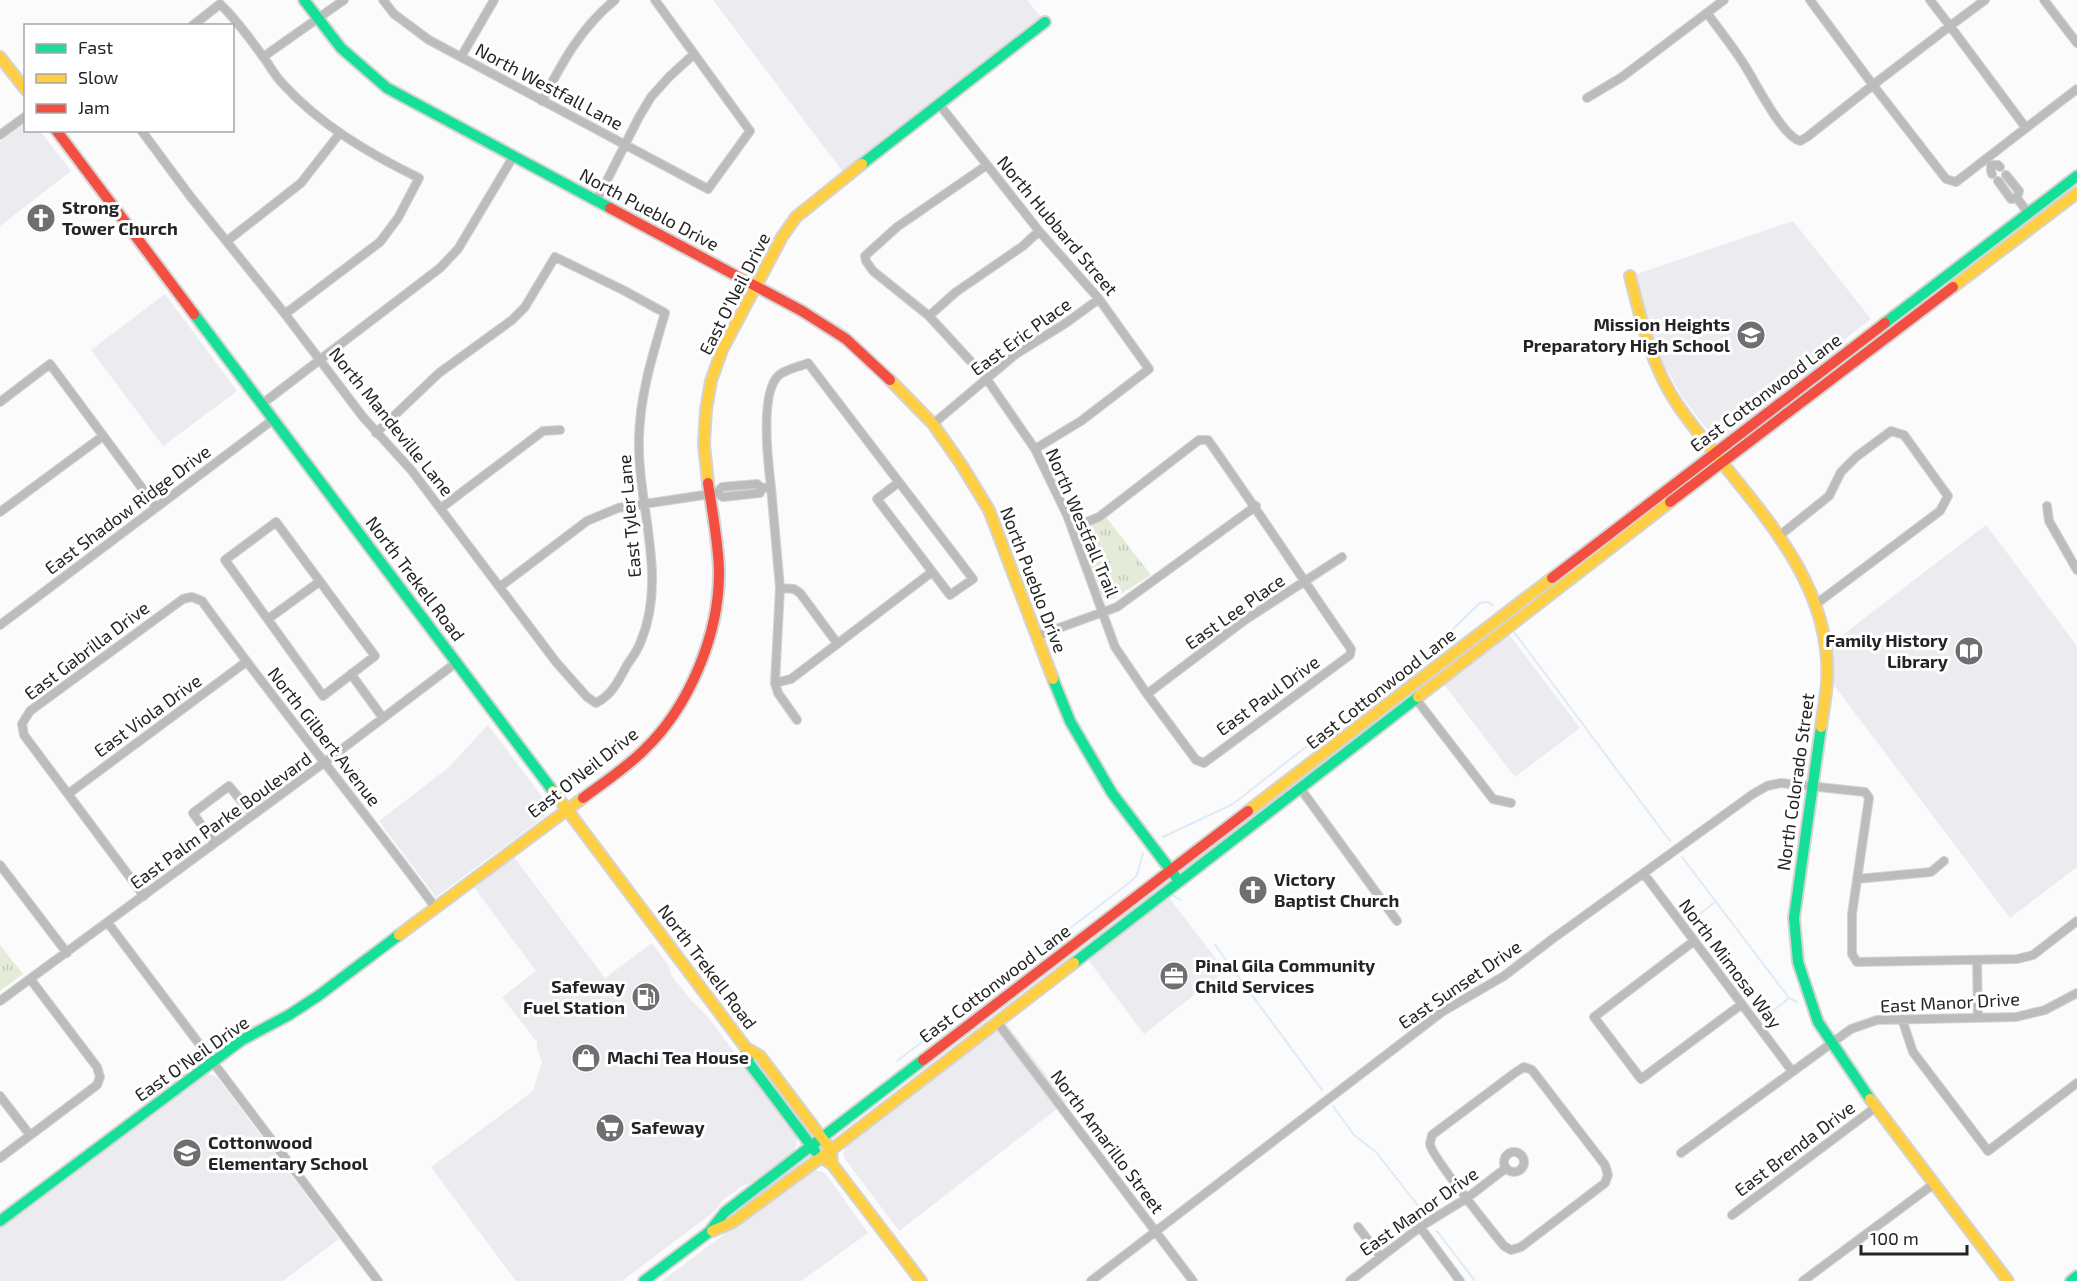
<svg xmlns="http://www.w3.org/2000/svg" width="2077" height="1281" viewBox="0 0 2077 1281" font-family="'Exo 2',sans-serif">
<style>
.built{fill:#ebebf0}
.park{fill:url(#park-tufts)}
.lines{fill:none;stroke-linecap:round;stroke-linejoin:round}
.stream{stroke:#dcebf9;stroke-width:2}
.street-casing{stroke:#d4d4d4;stroke-width:10}
.fast-casing{stroke:#d4d4d4;stroke-width:14}
.slow-casing{stroke:#d4d4d4;stroke-width:14}
.jam-casing{stroke:#d4d4d4;stroke-width:14}
.street{stroke:#bdbcbc;stroke-width:8}
.fast{stroke:#16e098;stroke-width:10}
.slow{stroke:#ffcf43;stroke-width:10}
.jam{stroke:#f24e42;stroke-width:10}
.labels{text-anchor:middle;stroke-width:6;stroke-linejoin:round;paint-order:stroke}
.street-label{font-size:18px;fill:#242424;stroke:#fff}
.poi-label{font-size:18px;font-weight:bold;fill:#242424;stroke:#fff;text-anchor:start}
</style>
<defs>
<pattern id="park-tufts" width="24" height="20" patternUnits="userSpaceOnUse" patternTransform="scale(1.5)"><rect width="24" height="20" fill="#e4ecd9"/><path d="M3 7l-1-3M5 7V3M7 7l1-3M15 17l-1-3M17 17v-4M19 17l1-3" fill="none" stroke="#c3caba"/></pattern>
</defs>
<rect width="100%" height="100%" fill="#fbfbfb"/>
<path class="built" d="M713,0H1027L1045,22L846,176Z
M24,124H25L26,130L40,131L71,171L0,226V142Z
M1793,221L1871,319L1832,349L1831,354L1726,435L1716,436L1705,427L1683,398L1664,365L1647,324L1634,275Z
M165,294L237,391L163,446L91,350Z
M1986,525L2077,646V867L2010,918L1833,684L1832,643Z
M1508,633L1580,728L1515,777L1443,683Z
M488,725L546,802L547,810L544,817L436,897L379,821L448,768Z
M513,856L605,978L652,943L668,965L671,975L690,999L707,1016L795,1133L797,1139L796,1146L793,1152L751,1183L742,1186L723,1200L715,1211L622,1281H516L431,1167L533,1091L542,1062L537,1048V1042L502,997L536,971L473,886Z
M1167,895L1225,971L1144,1034L1086,957Z
M1004,1021L1067,1101L899,1231L845,1159L843,1154L846,1143L867,1126L920,1090L944,1071L960,1054Z
M211,1074L217,1077L339,1239L283,1281H0V1228L204,1075Z
M814,1170L825,1173L868,1233L801,1281H662L808,1171Z"/>
<path class="park" d="M1106,517L1151,575L1106,603L1081,551L1077,531Z
M0,945L23,974L0,991Z"/>
<g class="lines">
<path class="stream" d="M1514,632L1670,841
M1431,650L1480,603L1488,602L1493,606
M1163,837L1233,804L1425,654
M1682,857L1789,998L1797,1002
M1172,895L1181,900
M1691,921L1715,902
M1215,945L1322,1090
M1762,1019L1788,999
M897,1061L1129,883L1137,875L1143,853
M1333,1106L1354,1135L1376,1152L1419,1207
M1437,1231L1475,1281"/>
<g class="street-casing">
<path id="street" d="M383,0L394,14L429,40L708,189L750,131L655,0
M1930,0L1950,26L1985,0
M2044,0L2077,43
M1707,13C1720,31 1734,48 1745,66C1756,83 1782,136 1800,141L1807,137L1873,85L1810,0
M192,26L220,4C237,20 251,40 264,58C270,66 275,76 283,84C320,125 370,154 419,178L398,218L380,242L285,314
M1950,26L2026,128L1956,182L1946,179L1873,85Z
M263,57L344,0
M461,57L494,0
M1587,98L1622,77L1724,0
M542,101C562,63 581,27 615,0
M939,104L1039,231L1099,299L1149,369L1081,421L1035,449
M2026,128L2077,89
M141,130L190,196L285,314L363,417L412,471L556,662L587,697L596,703C612,695 619,680 627,665C632,658 638,650 641,641C668,576 637,505 639,438C640,394 653,354 665,313L623,290L555,257L525,307L512,320L439,373L376,433
M0,135L26,116
M987,165L897,227L865,256L866,261L873,271L929,316L986,378L1035,449L1067,515L1115,647L1147,694L1196,760L1204,763L1350,655L1351,649C1303,580 1257,509 1208,440H1199L1099,517L1072,528
M1992,174L1991,171V165H1998L2000,167
M1998,181L2011,199L2017,198L2019,191L2006,175
M2017,198L2028,213
M597,200L639,117L651,97L669,77L694,54
M227,241L301,183L340,133
M929,316L956,292L1023,246L1039,231
M0,402L50,364L156,507
M262,404L440,268L458,249L513,157
M933,424L1016,354L1066,323L1099,299
M771,487L780,588L775,683L791,679L932,572
M762,488L771,487C768,463 760,394 778,376C785,369 799,367 808,363L973,579L950,595L877,499L899,482
M2047,506L2049,521L2077,570
M441,508L543,431L560,430
M0,512L103,436
M276,522L375,656L323,696L225,560Z
M1779,536L1829,496L1841,472L1856,457L1891,431L1904,435L1948,496L1940,511L1816,604
M501,586L587,521L618,508L717,493L723,497L760,493L762,488L757,484L722,487L717,493
M780,588L794,589L800,593L837,643
M268,619L319,582
M0,625L274,419
M1037,636L1117,607L1256,506
M351,674L383,718
M775,683L778,693L797,720
M1147,694L1245,620L1342,557
M1416,699L1493,799L1511,803
M1300,788L1397,921
M68,794L246,662
M214,843L193,813L229,786L253,815
M0,865L67,953
M1644,874L1792,1071
M1857,879L1931,872L1944,861
M144,896L24,735L22,724L30,711L183,599L192,597L202,601C277,705 359,804 435,907
M108,923L378,1281
M1694,941L1594,1017L1641,1079L1742,1004
M1977,960L1978,1018
M0,1001L325,762L457,662
M1902,1019L1913,1052L1988,1151L2077,1083
M997,1022L1193,1281
M1524,1067L1532,1070L1605,1165L1608,1175L1605,1183L1521,1247L1511,1250L1504,1246C1492,1231 1431,1156 1430,1144C1430,1141 1432,1137 1432,1135L1516,1072Z
M0,1096L30,1135
M1504 1162a10 10 0 1 1 20 0a10 10 0 1 1-20 0Z
M1681,1153L1851,1029L1877,1020L2016,1017L2045,1010L2077,993
M0,1158L97,1085L100,1077L97,1067L31,980
M1732,1215L1876,1107
M1358,1227L1381,1257
M1420,1227L1460,1281
M1091,1281L1442,1012L1504,976L1551,940L1753,794L1767,786L1781,783L1865,792L1869,798L1852,914V954L1857,962L2017,959L2033,955L2077,921
M1350,1281L1420,1227L1467,1198L1506,1168
M1803,1281L1935,1183"/>
</g>
<g class="fast-casing">
<path id="fast" d="M304,0L341,48L387,88L610,208
M862,164L1045,22
M194,314L553,791
M1885,323L2077,176
M1053,679L1070,721L1112,793L1175,876
M1821,727L1794,918L1798,962L1818,1022L1870,1099
M1074,963L1418,697
M746,1048L749,1063L815,1151
M0,1221L242,1040L289,1015L318,996L399,935
M644,1281L709,1232L725,1212L923,1060
M2071,1281L2077,1276"/>
</g>
<g class="slow-casing">
<path id="slow" d="M0,57L26,90
M1630,276C1641,320 1651,365 1677,404C1735,489 1834,569 1827,682C1826,697 1823,712 1821,727
M1953,287L2077,193
M890,380L933,424L961,464L989,510L1053,679
M708,483L704,444L706,410L711,381L722,350L782,237L796,217L862,164
M1418,697L1670,502
M553,791L746,1048L760,1056L831,1150L832,1164
M1248,811L1552,578
M399,935L583,798
M1870,1099L2008,1281
M827,1161L832,1164L921,1281
M712,1231L733,1222L831,1150L1074,963"/>
</g>
<g class="jam-casing">
<path id="jam" d="M56,130L194,314
M610,208L802,311L846,339L890,380
M1670,502L1953,287
M1552,578L1885,323
M583,798C603,783 626,768 644,750C689,707 719,635 719,573C719,546 712,510 708,483
M923,1060L1248,811"/>
</g>
<use href="#street" class="street"/>
<use href="#fast" class="fast"/>
<use href="#slow" class="slow"/>
<use href="#jam" class="jam"/>
</g>
<defs>
<g id="church-disc" transform="scale(1.5)"><circle r="9.5" fill="#6f6f6f" stroke="#fff"/><path d="M-1.2-6h2.4v3.5h3.3v2.4h-3.3V6h-2.4V-.1h-3.3v-2.4h3.3Z" fill="#fff"/></g>
<g id="school-disc" transform="scale(1.5)"><circle r="9.5" fill="#6f6f6f" stroke="#fff"/><path d="M0-5L7-2L0 1L-7-2ZM-4 1L0 2.5L4 1V4Q0 6-4 4Z" fill="#fff"/></g>
<g id="library-disc" transform="scale(1.5)"><circle r="9.5" fill="#6f6f6f" stroke="#fff"/><path d="M-6-4Q-3-5.5-.7-3.5V5Q-3 3-6 4ZM6-4Q3-5.5 .7-3.5V5Q3 3 6 4Z" fill="#fff"/></g>
<g id="office-disc" transform="scale(1.5)"><circle r="9.5" fill="#6f6f6f" stroke="#fff"/><path d="M-6-3h4V-5.5h4V-3h4V5H-6ZM-1-4.5V-3h2v-1.5ZM-6 0V1H6V0Z" fill="#fff"/></g>
<g id="fuel-disc" transform="scale(1.5)"><circle r="9.5" fill="#6f6f6f" stroke="#fff"/><path d="M-5.5-6h7V0h2V4h1.3V-2.5L3-4.5l.8-.8L6-3V5H2.5V1h-1V6h-7ZM-4.2-4.7v3.2H.2V-4.7Z" fill="#fff"/></g>
<g id="shop-disc" transform="scale(1.5)"><circle r="9.5" fill="#6f6f6f" stroke="#fff"/><path d="M-5-2.5h2.3a2.7 3.5 0 0 1 5.4 0H5L5.5 6h-11ZM-1.5-2.5h3a1.5 2.3 0 0 0-3 0Z" fill="#fff"/></g>
<g id="supermarket-disc" transform="scale(1.5)"><circle r="9.5" fill="#6f6f6f" stroke="#fff"/><path d="M-6-5.5h2.5l.6 2H6L4.5 2H-2.5L-4.4-4H-6ZM-1.5 3.2a1.3 1.3 0 1 0 .1 0ZM3 3.2a1.3 1.3 0 1 0 .1 0Z" fill="#fff"/></g>
</defs>
<g fill-rule="evenodd">
<use href="#church-disc" x="41" y="218"/>
<use href="#school-disc" x="1751" y="335"/>
<use href="#library-disc" x="1969" y="651"/>
<use href="#church-disc" x="1253" y="890"/>
<use href="#office-disc" x="1174" y="976"/>
<use href="#fuel-disc" x="646" y="997"/>
<use href="#shop-disc" x="586" y="1058"/>
<use href="#supermarket-disc" x="610" y="1128"/>
<use href="#school-disc" x="187" y="1153"/>
</g>
<g class="labels">
<g class="street-label">
<text transform="translate(549 87) rotate(28)" y="6">North Westfall Lane</text>
<text transform="translate(649 210) rotate(28)" y="6">North Pueblo Drive</text>
<text transform="translate(1057 226) rotate(50)" y="6">North Hubbard Street</text>
<text transform="translate(735 294) rotate(-63)" y="6">East O'Neil Drive</text>
<text transform="translate(1021 337) rotate(-36)" y="6">East Eric Place</text>
<text transform="translate(1766 393) rotate(-37)" y="6">East Cottonwood Lane</text>
<text transform="translate(391 422) rotate(51)" y="6">North Mandeville Lane</text>
<text transform="translate(128 510) rotate(-37)" y="6">East Shadow Ridge Drive</text>
<text transform="translate(630 516) rotate(-95)" y="6">East Tyler Lane</text>
<text transform="translate(1082 523) rotate(67)" y="6">North Westfall Trail</text>
<text transform="translate(415 579) rotate(53)" y="6">North Trekell Road</text>
<text transform="translate(1033 580) rotate(69)" y="6">North Pueblo Drive</text>
<text transform="translate(1235 612) rotate(-35)" y="6">East Lee Place</text>
<text transform="translate(87 651) rotate(-37)" y="6">East Gabrilla Drive</text>
<text transform="translate(1381 689) rotate(-38)" y="6">East Cottonwood Lane</text>
<text transform="translate(1268 696) rotate(-36)" y="6">East Paul Drive</text>
<text transform="translate(148 716) rotate(-36)" y="6">East Viola Drive</text>
<text transform="translate(324 737) rotate(52)" y="6">North Gilbert Avenue</text>
<text transform="translate(583 773) rotate(-38)" y="6">East O'Neil Drive</text>
<text transform="translate(1796 782) rotate(-82)" y="6">North Colorado Street</text>
<text transform="translate(221 821) rotate(-36)" y="6">East Palm Parke Boulevard</text>
<text transform="translate(1730 964) rotate(53)" y="6">North Mimosa Way</text>
<text transform="translate(707 967) rotate(53)" y="6">North Trekell Road</text>
<text transform="translate(995 984) rotate(-37)" y="6">East Cottonwood Lane</text>
<text transform="translate(1460 985) rotate(-34)" y="6">East Sunset Drive</text>
<text transform="translate(1950 1003) rotate(-3)" y="6">East Manor Drive</text>
<text transform="translate(192 1059) rotate(-35)" y="6">East O'Neil Drive</text>
<text transform="translate(1107 1142) rotate(53)" y="6">North Amarillo Street</text>
<text transform="translate(1795 1149) rotate(-37)" y="6">East Brenda Drive</text>
<text transform="translate(1419 1212) rotate(-35)" y="6">East Manor Drive</text>
</g>
<g class="poi-label">
<text x="62" y="214">Strong<tspan x="62" dy="21">Tower Church</tspan></text>
<text x="1730" y="331" text-anchor="end">Mission Heights<tspan x="1730" dy="21">Preparatory High School</tspan></text>
<text x="1948" y="647" text-anchor="end">Family History<tspan x="1948" dy="21">Library</tspan></text>
<text x="1274" y="886">Victory<tspan x="1274" dy="21">Baptist Church</tspan></text>
<text x="1195" y="972">Pinal Gila Community<tspan x="1195" dy="21">Child Services</tspan></text>
<text x="625" y="993" text-anchor="end">Safeway<tspan x="625" dy="21">Fuel Station</tspan></text>
<text x="607" y="1064">Machi Tea House</text>
<text x="631" y="1134">Safeway</text>
<text x="208" y="1149">Cottonwood<tspan x="208" dy="21">Elementary School</tspan></text>
</g>
</g>
<rect x="24" y="24" width="210" height="108" fill="#ffffff" stroke="#a7a7a7" stroke-width="1.5"/>
<rect x="36" y="44" width="30" height="9" fill="#16e098" stroke="#a7a7a7" stroke-width="1.5"/>
<text x="78" y="54" font-size="18" fill="#242424">Fast</text>
<rect x="36" y="74" width="30" height="9" fill="#ffcf43" stroke="#a7a7a7" stroke-width="1.5"/>
<text x="78" y="84" font-size="18" fill="#242424">Slow</text>
<rect x="36" y="104" width="30" height="9" fill="#f24e42" stroke="#a7a7a7" stroke-width="1.5"/>
<text x="78" y="114" font-size="18" fill="#242424">Jam</text>
<path d="M1861 1245v9h106v-9" fill="none" stroke="#242424" stroke-width="3"/>
<text x="1870" y="1245" font-size="18" fill="#242424" stroke="#ffffff" stroke-width="4.5" paint-order="stroke">100 m</text>
</svg>
